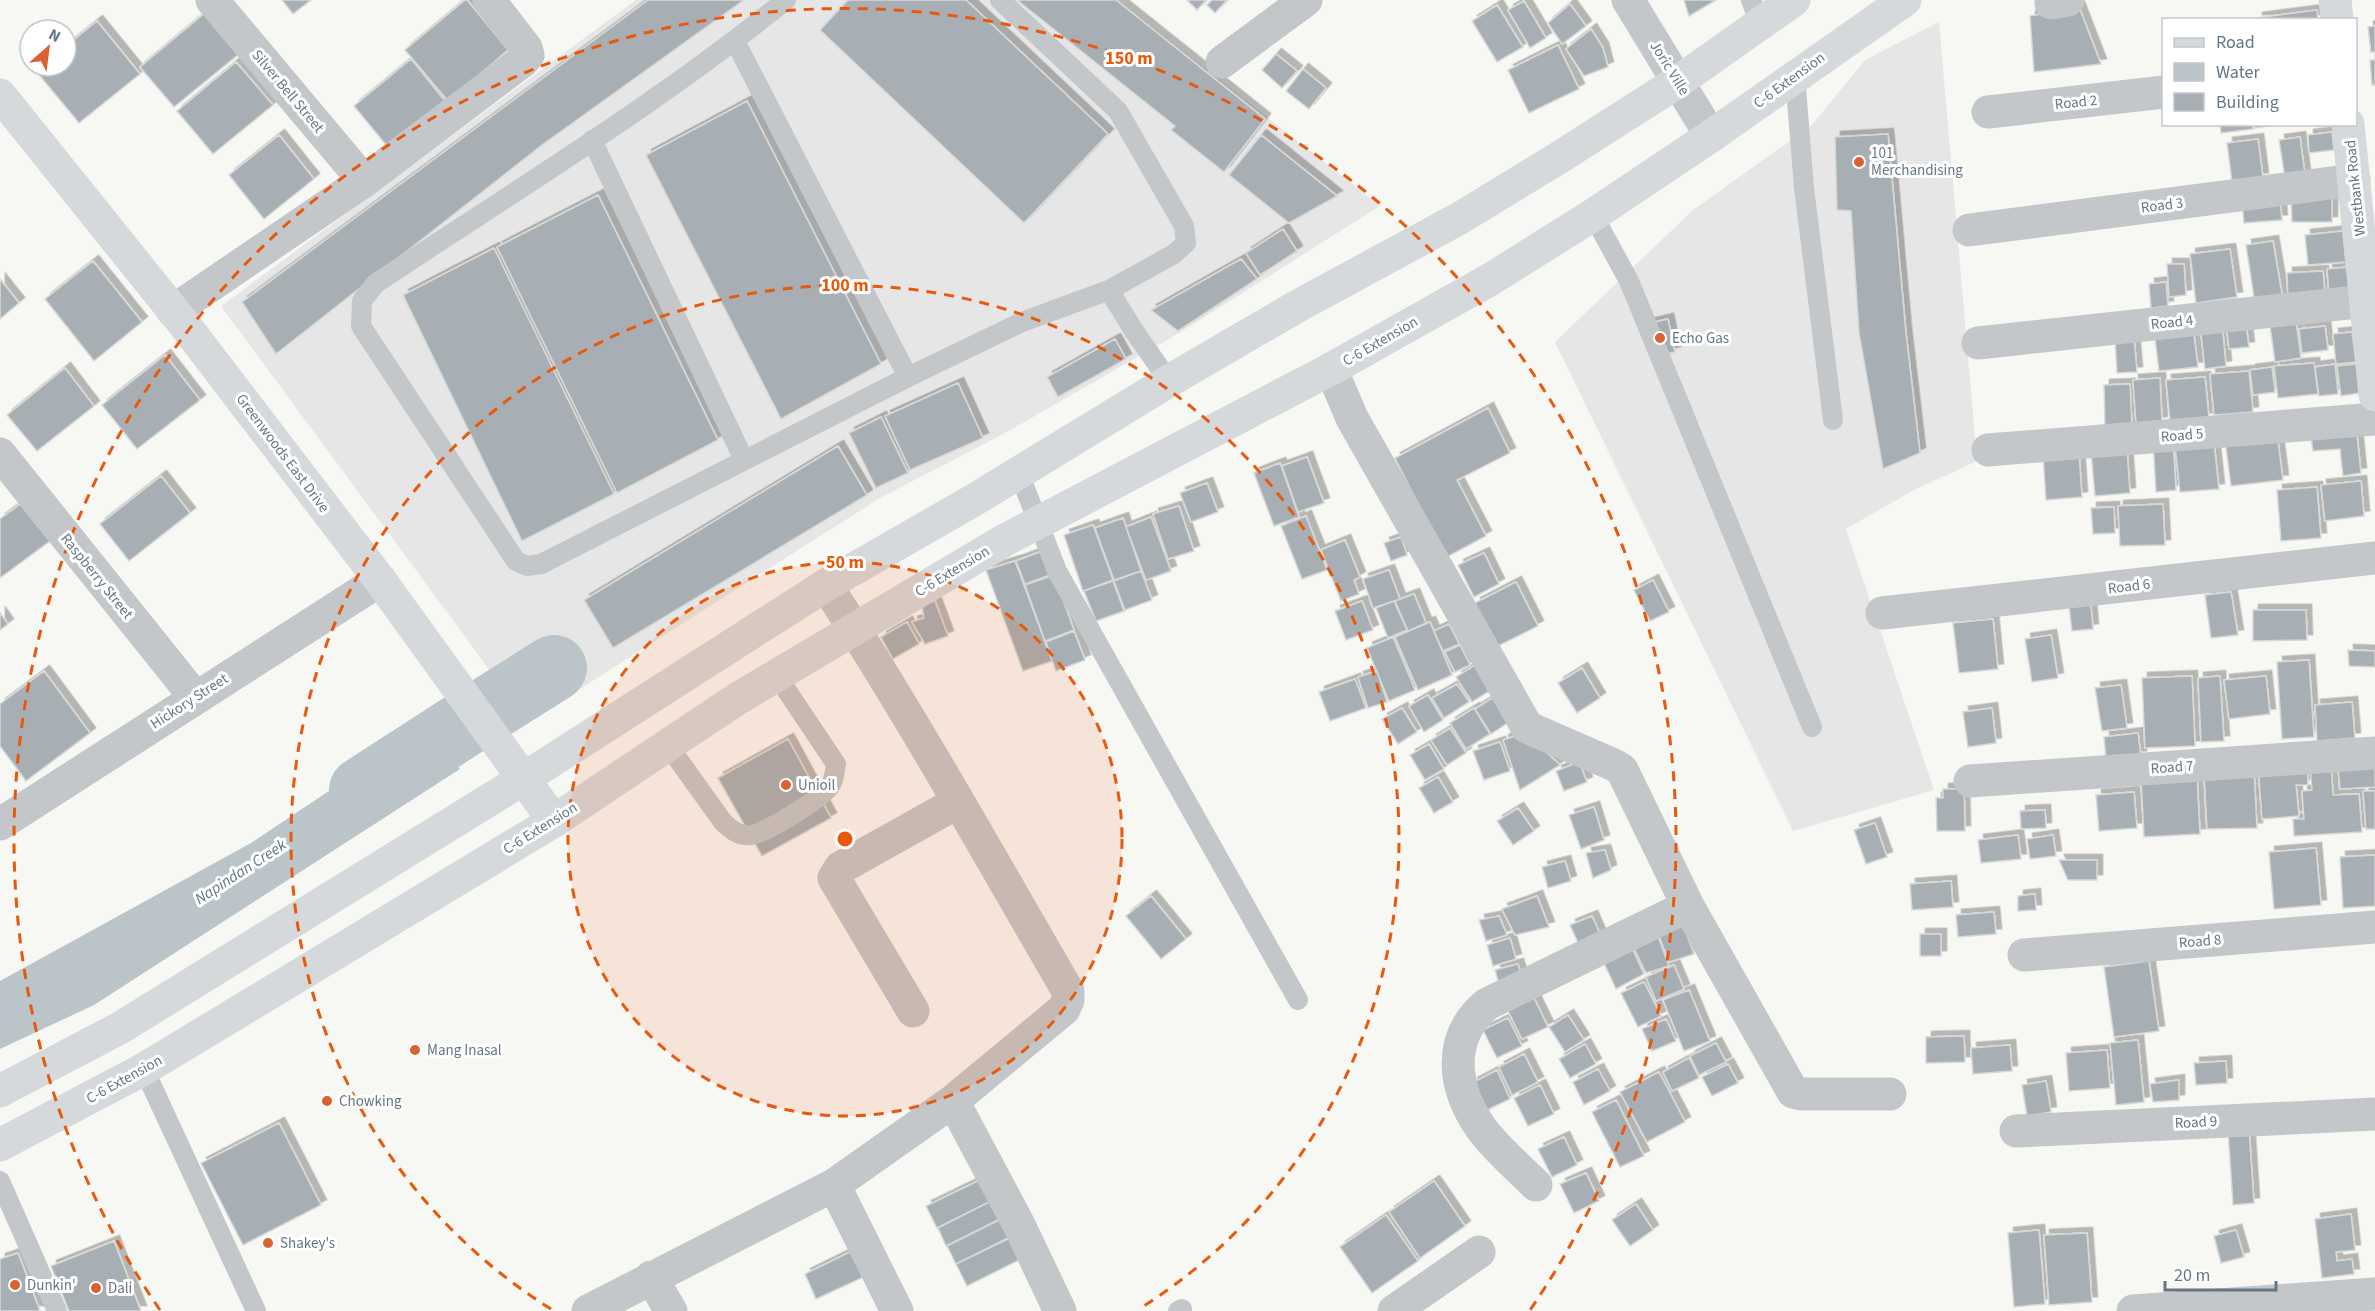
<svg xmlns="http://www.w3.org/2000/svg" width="2375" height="1311" viewBox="0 0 2375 1311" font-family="'Source Sans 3',sans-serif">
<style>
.built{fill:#e5e6e5}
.water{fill:#bbc4c9}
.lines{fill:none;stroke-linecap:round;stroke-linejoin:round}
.river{stroke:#bbc4c9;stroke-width:66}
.building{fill:#a7afb5;stroke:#d8d9d7;stroke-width:1.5;filter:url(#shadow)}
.lane{stroke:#c3c7ca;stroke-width:20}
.street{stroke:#c3c7ca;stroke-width:33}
.secondary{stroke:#d5d9dc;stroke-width:33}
.primary{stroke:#d5d9dc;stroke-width:33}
.ring{fill:none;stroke:#e8590c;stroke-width:3;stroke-dasharray:10 8}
.poi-dot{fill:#da6131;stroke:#fff;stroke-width:2}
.labels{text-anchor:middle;stroke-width:6;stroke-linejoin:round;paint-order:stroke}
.street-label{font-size:15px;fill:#677684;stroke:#fff}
.poi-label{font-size:15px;fill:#677684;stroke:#fff;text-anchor:start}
.water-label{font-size:16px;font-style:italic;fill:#63777f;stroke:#fff}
.centre{fill:#e8590c;stroke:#fff;stroke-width:3}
.ring-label{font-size:18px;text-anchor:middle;font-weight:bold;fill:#e8590c;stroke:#fff;stroke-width:6;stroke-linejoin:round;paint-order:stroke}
</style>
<defs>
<filter id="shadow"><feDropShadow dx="5.5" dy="-5.5" stdDeviation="0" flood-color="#0004"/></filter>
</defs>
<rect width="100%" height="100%" fill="#f7f7f4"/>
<path class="built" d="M636,0H1118L1380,206L1174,336L1005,433L880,498L528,722L221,306Z
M1939,22L1977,461L1912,491L1846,529L1934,790L1793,831L1555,342L1693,210L1812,125L1865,60Z"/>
<path class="water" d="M425,727L460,769L94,1005L0,1049V981L251,843Z"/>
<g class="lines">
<path class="river" d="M484,712L554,668
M362,790L472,719"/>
</g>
<path class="building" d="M282,0H311L293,14Z
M465,0H467L508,50L448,101L405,50Z
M648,0H744L542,145L276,354L242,302Z
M848,0H966L1108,134L1024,223L820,30Z
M1017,0H1116L1265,119L1224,172L1171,130L1175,126Z
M1187,0H1206L1197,10Z
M1212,0H1227L1215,13L1207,5Z
M1684,0H1716L1689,16Z
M1524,1L1546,38L1530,48L1508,10Z
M1570,4L1586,26L1562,44L1548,23Z
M1497,5L1523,47L1497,62L1472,21Z
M2079,7L2101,64L2034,72L2030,16Z
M2317,10L2318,20H2257V18Z
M205,13L239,54L174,107L140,67Z
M97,21L140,74L79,123L36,71L42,66H66V46Z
M2375,26V52H2371L2368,27Z
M1591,29L1603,48L1608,67L1584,76L1566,49Z
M1558,45L1579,89L1529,113L1508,70Z
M1276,54L1297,71L1282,88L1262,70Z
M411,59L449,106L392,152L354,106Z
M2370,60H2375V85H2372Z
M236,62L273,105L213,154L177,111Z
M1303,69L1326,88L1309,109L1286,91Z
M747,101L881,364L781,419L646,155Z
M2220,124H2252L2253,129L2221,133Z
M2254,124H2283L2255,128Z
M2332,132L2334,150L2309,153L2308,135Z
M1888,134L1906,333L1920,453L1883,469L1859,333L1851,211L1837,210L1835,137Z
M279,135L314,179L264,219L229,175Z
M1261,135L1337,196L1289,223L1229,175Z
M2300,137L2305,175L2285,178L2279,140Z
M2258,139L2263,178L2232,182L2227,143Z
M598,195L718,440L617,493L497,247Z
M2291,197H2332V222H2292Z
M2280,200L2282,220L2244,223L2242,202Z
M1283,229L1297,251L1260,275L1246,253Z
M2343,231L2346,262L2308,265L2305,235Z
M2273,241L2283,300L2255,304L2246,245Z
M494,248L614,494L522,541L403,295Z
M2230,249L2237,297L2196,303L2190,254Z
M1241,259L1257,279L1178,331L1151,310Z
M93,261L142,322L94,361L45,299Z
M2167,264H2184L2186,295L2169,297Z
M2349,267L2352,291L2329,294L2327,269Z
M2323,271L2325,295L2288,298L2287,273Z
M0,279L19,303L0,319Z
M2166,282L2168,306L2151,308L2149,284Z
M2295,315L2301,358L2275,362L2269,318Z
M2245,317L2249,347L2229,349L2226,320Z
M1668,319L1675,352L1653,357L1646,324Z
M2222,323L2226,366L2205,369L2200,325Z
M2325,326L2328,350L2302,353L2299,329Z
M2193,327L2198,367L2159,371L2154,330Z
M2352,332L2356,362L2336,364L2333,334Z
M2134,337L2137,372L2117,373L2115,338Z
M1115,339L1126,359L1058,397L1047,377Z
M165,355L200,400L137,449L102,405Z
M2314,363L2318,394L2278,398L2274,366Z
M2335,364L2338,394L2319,396L2315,367Z
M2357,364L2360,393L2341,396L2337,366Z
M2272,367L2275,392L2253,395L2250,370Z
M65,368L94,406L37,451L7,415Z
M2249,371L2253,412L2214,415L2210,374Z
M2205,377L2209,418L2170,421L2166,380Z
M2160,378L2162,422L2136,423L2133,380Z
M958,383L983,438L910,470L885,416Z
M2130,384L2132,428H2105L2104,385Z
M1488,408L1510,453L1457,480L1486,536L1445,558L1395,458Z
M881,417L908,473L876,488L849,433Z
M2356,426L2361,473L2343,476L2340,449L2313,451L2310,431Z
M2277,434L2283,480L2231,486L2225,440Z
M2153,441H2173L2176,490L2156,492Z
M2214,442L2219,489L2180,492L2175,446Z
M838,446L867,495L613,648L584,600Z
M2127,449L2130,493L2095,496L2091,451Z
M2079,453L2082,497L2046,500L2043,455Z
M1307,457L1324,503L1298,512L1282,466Z
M1280,463L1299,517L1274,526L1254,473Z
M161,476L190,513L129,561L100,524Z
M2361,481L2364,516L2325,521L2321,485Z
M1207,483L1218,512L1191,522L1180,493Z
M2317,487L2321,538L2281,541L2277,490Z
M20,504L50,541L0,578V519Z
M2163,504L2165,545L2120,546L2118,506Z
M1179,506L1194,551L1168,559L1153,514Z
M2114,507L2115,533L2093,534L2091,508Z
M1306,516L1327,570L1302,579L1281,526Z
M1151,517L1171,571L1146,580L1126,527Z
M1123,518L1141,571L1114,580L1095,528Z
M1093,525L1113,580L1083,591L1064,535Z
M1401,537L1407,555L1391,561L1384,543Z
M1345,540L1360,577L1354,580L1359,594L1341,601L1321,550Z
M1045,550L1053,574L1025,584L1016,561Z
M1484,553L1499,584L1474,597L1458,565Z
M1015,561L1052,661L1023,671L986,570Z
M1389,570L1400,599L1373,608L1363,579Z
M1141,571L1152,600L1125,610L1114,581Z
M1054,575L1074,630L1045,641L1025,585Z
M1653,580L1669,612L1650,621L1634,590Z
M1113,581L1124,611L1096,621L1084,591Z
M1516,582L1538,626L1496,647L1475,603Z
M2231,592L2238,635L2211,638L2205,595Z
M1414,594L1426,623L1408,631L1395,601Z
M2090,596L2093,629L2072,631L2068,598Z
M935,601L948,636L925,644L912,622L924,618L922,605Z
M1362,601L1373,630L1346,640L1335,611Z
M1394,601L1407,630L1388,638L1376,608Z
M2253,610H2306L2307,640L2253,641Z
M0,613L8,624L0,630Z
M1993,619L1998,669L1959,673L1953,623Z
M907,622L919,644L893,659L881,637Z
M1430,622L1452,675L1418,690L1395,637Z
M1449,624L1459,644L1443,651L1434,631Z
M1074,631L1085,660L1056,671L1046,642Z
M2051,635L2058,678L2032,682L2025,639Z
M1393,637L1415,690L1389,701L1367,648Z
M1460,645L1470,665L1455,672L1445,652Z
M2348,650L2375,651V667L2349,666Z
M2309,660L2314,737L2282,739L2277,662Z
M1475,665L1491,690L1472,702L1456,677Z
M1582,668L1600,698L1577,713L1558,683Z
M44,671L90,733L26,781L0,746V704Z
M1377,671L1387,702L1368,708L1358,677Z
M2192,676L2195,746L2145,748L2142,678Z
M2220,676L2224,741L2201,742L2198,678Z
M2266,676L2270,714L2229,719L2224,680Z
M1355,679L1366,708L1330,721L1319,692Z
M1457,684L1469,702L1444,718L1432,698Z
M2121,685L2127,728L2102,731L2095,688Z
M1428,695L1443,720L1424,732L1409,706Z
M1494,697L1509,722L1491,734L1475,709Z
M2352,702L2355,738L2317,741L2315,705Z
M1402,708L1417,732L1398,744L1382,719Z
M1474,708L1490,734L1466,749L1450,723Z
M1992,708L1996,743L1968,747L1963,712Z
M1450,728L1466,753L1447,765L1431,740Z
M1525,733L1560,765L1520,790L1503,740Z
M2138,733L2141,756L2106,759L2104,737Z
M788,739L831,818L762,856L718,778Z
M1500,742L1510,771L1484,780L1473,751Z
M1429,744L1444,769L1425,780L1410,755Z
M1579,762L1587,782L1564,791L1556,771Z
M2307,762L2308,785H2296L2299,816L2262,819L2258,765Z
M2375,762V787L2340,789L2338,765Z
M2331,763L2333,795L2359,794L2362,832L2294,836L2293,819H2304L2302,791L2312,790L2310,764Z
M2254,770L2257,828L2207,829L2204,772Z
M2197,776L2200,834L2144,837L2141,779Z
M1438,777L1453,802L1434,813L1419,788Z
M1943,789H1964L1965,831H1937L1936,798H1943Z
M2363,791H2375V829H2366Z
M2134,792L2137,828L2099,831L2096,795Z
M1594,807L1604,840L1581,849L1569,815Z
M1518,808L1534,831L1513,845L1497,821Z
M2045,810L2046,828L2021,829L2020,811Z
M1875,823L1887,857L1866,864L1854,830Z
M2018,835L2021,859L1981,863L1978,840Z
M2053,835L2056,856L2030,859L2027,839Z
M2316,848L2321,905L2274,909L2269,852Z
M1605,850L1611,870L1593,878L1586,853Z
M2375,855V906L2343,908L2340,857Z
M2059,860H2097V880H2068Z
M1565,861L1571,881L1548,888L1542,867Z
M1951,881L1953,907L1912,910L1910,884Z
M2035,894L2036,910L2018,911V896Z
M1151,896L1186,939L1161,959L1126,916Z
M1537,896L1549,927L1515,935L1502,909Z
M1994,912L1996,934L1958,937L1956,915Z
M1499,916L1507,935L1486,941L1479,920Z
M1592,916L1601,936L1579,945L1570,925Z
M1683,925L1694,954L1669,962L1658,933Z
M1920,934H1941V956H1920Z
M1658,937L1669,966L1646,973L1633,946Z
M1510,938L1516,959L1493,966L1487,945Z
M1632,948L1644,974L1616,989L1603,961Z
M2149,961L2159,1031L2114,1037L2104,967Z
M1518,964L1524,984L1501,991L1495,970Z
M1674,965L1684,989L1656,1001L1646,977Z
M1644,982L1661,1016L1638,1027L1621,993Z
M1689,990L1710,1041L1684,1051L1663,1000Z
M1534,998L1548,1027L1522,1039L1508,1011Z
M1568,1015L1584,1040L1565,1052L1549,1027Z
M1508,1018L1522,1046L1497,1058L1483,1030Z
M1666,1019L1676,1041L1652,1051L1642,1029Z
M1964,1036L1965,1062L1926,1063V1037Z
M2138,1040L2144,1102L2116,1105L2110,1043Z
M1716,1043L1726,1062L1699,1075L1690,1056Z
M1585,1044L1596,1064L1570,1078L1559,1059Z
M2010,1045L2012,1071L1973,1074L1971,1048Z
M2107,1050L2110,1088L2069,1091L2066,1053Z
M1524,1054L1538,1082L1512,1095L1499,1067Z
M1689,1058L1699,1078L1672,1091L1663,1072Z
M2226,1061L2227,1083L2196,1085L2194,1063Z
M1728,1064L1738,1083L1712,1096L1702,1077Z
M1598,1069L1610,1091L1584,1105L1573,1082Z
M1497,1070L1510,1099L1485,1111L1472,1083Z
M1659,1072L1685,1122L1647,1142L1620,1092Z
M2179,1080V1100L2153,1102L2150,1084Z
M2046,1081L2051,1112L2027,1116L2022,1085Z
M1540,1085L1554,1114L1528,1126L1514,1098Z
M1616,1100L1644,1156L1620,1167L1592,1112Z
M279,1123L321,1205L243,1245L201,1163Z
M2249,1128L2254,1203L2233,1205L2228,1130Z
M1564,1137L1577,1165L1552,1177L1538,1149Z
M1586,1173L1599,1201L1574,1213L1560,1184Z
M982,1179L993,1200L937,1228L926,1206Z
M1434,1181L1465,1226L1420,1258L1389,1212Z
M993,1200L1002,1218L946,1246L938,1228Z
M1636,1204L1653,1230L1630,1246L1612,1220Z
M2351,1214L2355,1250L2336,1252L2337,1261L2352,1259L2354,1274L2322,1278L2315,1219Z
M1386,1215L1418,1261L1372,1293L1340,1247Z
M1003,1218L1012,1236L956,1264L947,1246Z
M2039,1230L2045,1304L2014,1307L2008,1233Z
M2236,1230L2244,1257L2221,1263L2214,1236Z
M2087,1233L2092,1302L2049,1305L2044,1235Z
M1012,1237L1023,1258L967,1286L956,1264Z
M114,1241L141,1311H69L51,1266Z
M854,1250L866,1276L816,1299L805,1274Z
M18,1253L40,1311H0V1259Z"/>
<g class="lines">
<path class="lane" d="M786,0C656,105 513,192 375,284L362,301L361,326L516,561L527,566L541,564L908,377L1022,322L1109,290L1174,254L1186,243L1184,226L1118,111L1000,0
M1751,0L1760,24
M735,41L908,377
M1795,76L1804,188L1833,420
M592,140L744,460
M1593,215L1629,281L1812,727
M1109,290L1134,331L1169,381
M1019,473L1057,571L1298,1000
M667,744L723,822C730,829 739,837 751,835C767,832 820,800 830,786C834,781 835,771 836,764L777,676
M144,1069L256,1311
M0,1181L57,1311
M1178,1311L1182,1309"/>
<path class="street" d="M212,0L364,181
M1628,0L1711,136
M2051,3L2068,0
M1222,62L1306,0
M1988,112L2164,92
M1969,230L2354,180
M173,311L364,181L524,60L528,55L526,48L489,0
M1978,343L2366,301
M1331,369L1352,418L1527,727L1614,765L1622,770L1688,906L1793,1092L1801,1094H1890
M1988,450L2375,419
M0,454L195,697
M1882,613L2375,558
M1970,781L2375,753
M0,824L380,580
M2024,955L2375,927
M913,1011L834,878L840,868L958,802
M953,1101L1019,1225L1060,1311
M2016,1131L2375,1114
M834,1185L897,1311
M1536,1185C1518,1167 1496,1149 1481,1128C1453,1088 1446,1038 1487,1004L1688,906
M651,1277L671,1311
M588,1311L834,1185L953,1101L1064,1009L1068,1000V991C989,855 912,717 826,585
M1394,1311L1479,1252
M2133,1311L2375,1294"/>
<path class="secondary" d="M2335,0L2337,20
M0,95L184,324L380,580L554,821
M2348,124L2375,395"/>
<path class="primary" d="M0,1091L120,1028L523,779L826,585L974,500L1169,381L1296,307L1460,218L1560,157L1679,81L1794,0
M0,1145L144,1069L554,821L737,699L1005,540L1331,369L1491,279L1593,215L1711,136L1905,0"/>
</g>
<circle cx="845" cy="839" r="277" fill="#e8590c" fill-opacity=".12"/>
<g class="ring">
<circle cx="845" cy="839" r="277"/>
<path d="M551 1309A554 554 0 1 1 1139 1309"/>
<path d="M160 1310A831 831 0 1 1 1530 1310"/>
</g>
<g class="poi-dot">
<circle cx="1859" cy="162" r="6"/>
<circle cx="1660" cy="338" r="6"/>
<circle cx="786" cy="785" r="6"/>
<circle cx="415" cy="1050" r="6"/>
<circle cx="327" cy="1101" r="6"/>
<circle cx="268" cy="1243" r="6"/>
<circle cx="15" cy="1285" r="6"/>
<circle cx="96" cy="1288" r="6"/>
</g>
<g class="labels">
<g class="street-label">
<text transform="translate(1670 68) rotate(58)" y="5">Joric Ville</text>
<text transform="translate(1789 80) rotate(-36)" y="5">C-6 Extension</text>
<text transform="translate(288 91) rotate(50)" y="5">Silver Bell Street</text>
<text transform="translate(2076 102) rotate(-6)" y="5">Road 2</text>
<text transform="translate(2355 188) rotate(-96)" y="5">Westbank Road</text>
<text transform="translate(2162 205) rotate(-7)" y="5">Road 3</text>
<text transform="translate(2172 322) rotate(-6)" y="5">Road 4</text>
<text transform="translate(1380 341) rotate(-30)" y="5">C-6 Extension</text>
<text transform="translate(2182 435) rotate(-5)" y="5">Road 5</text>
<text transform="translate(283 453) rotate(53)" y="5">Greenwoods East Drive</text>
<text transform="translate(952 571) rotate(-31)" y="5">C-6 Extension</text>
<text transform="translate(97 576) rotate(51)" y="5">Raspberry Street</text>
<text transform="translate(2129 586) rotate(-7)" y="5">Road 6</text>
<text transform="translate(189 701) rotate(-33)" y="5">Hickory Street</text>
<text transform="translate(2172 767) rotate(-4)" y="5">Road 7</text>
<text transform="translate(540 828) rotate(-32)" y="5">C-6 Extension</text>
<text transform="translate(2200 941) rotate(-5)" y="5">Road 8</text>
<text transform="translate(124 1079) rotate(-29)" y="5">C-6 Extension</text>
<text transform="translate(2196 1122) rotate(-3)" y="5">Road 9</text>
</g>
<g class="poi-label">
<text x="1871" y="158">101<tspan x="1871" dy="17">Merchandising</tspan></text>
<text x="1672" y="343">Echo Gas</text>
<text x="798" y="790">Unioil</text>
<text x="427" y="1055">Mang Inasal</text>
<text x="339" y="1106">Chowking</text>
<text x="280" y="1248">Shakey's</text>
<text x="27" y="1290">Dunkin'</text>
<text x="108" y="1293">Dali</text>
</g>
<g class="water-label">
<text transform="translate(240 871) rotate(-33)" y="6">Napindan Creek</text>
</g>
</g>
<circle cx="845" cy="839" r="9" class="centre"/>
<g class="ring-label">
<text x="1129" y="64">150 m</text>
<text x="845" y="291">100 m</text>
<text x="845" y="568">50 m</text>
</g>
<rect x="2162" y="18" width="195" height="108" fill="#ffffff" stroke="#c2c8ce" stroke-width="1.5"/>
<rect x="2174" y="38" width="30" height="9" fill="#d5d9dc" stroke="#c2c8ce" stroke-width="1.5"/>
<text x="2216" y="48" font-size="18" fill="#677684">Road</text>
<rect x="2174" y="63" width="30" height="18" fill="#bbc4c9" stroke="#c2c8ce" stroke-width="1.5"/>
<text x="2216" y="78" font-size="18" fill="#677684">Water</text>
<rect x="2174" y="93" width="30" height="18" fill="#a7afb5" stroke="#c2c8ce" stroke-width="1.5"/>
<text x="2216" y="108" font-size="18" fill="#677684">Building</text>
<g transform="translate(48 48) rotate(28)"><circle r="28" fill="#ffffff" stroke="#c2c8ce" stroke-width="1.5"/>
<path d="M0-4.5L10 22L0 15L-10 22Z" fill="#da6131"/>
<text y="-9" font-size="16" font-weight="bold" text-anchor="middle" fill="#677684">N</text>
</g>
<path d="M2165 1281v9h111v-9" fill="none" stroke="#677684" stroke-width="3"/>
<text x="2174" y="1281" font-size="18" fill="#677684" stroke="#ffffff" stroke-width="4.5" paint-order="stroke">20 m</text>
</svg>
